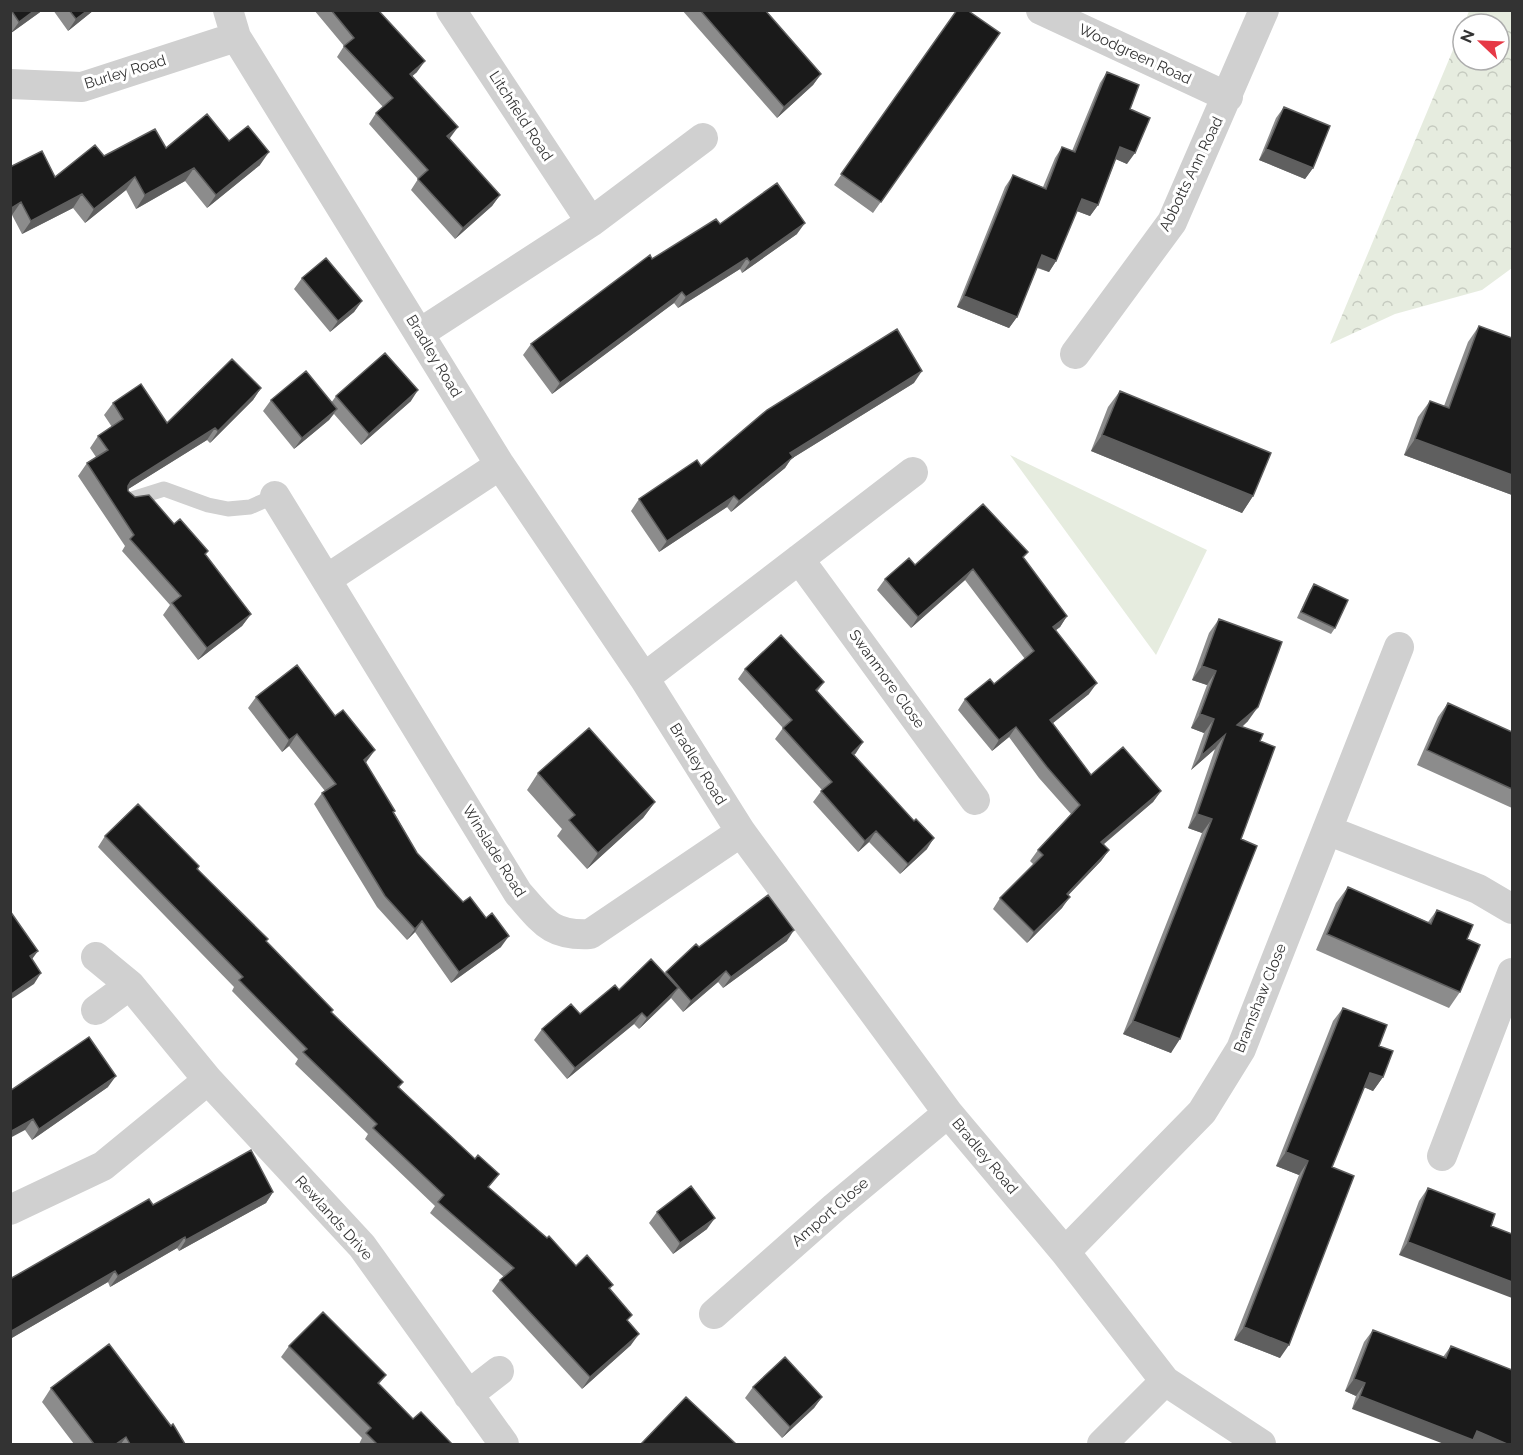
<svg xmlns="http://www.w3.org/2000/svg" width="1523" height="1455" viewBox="0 0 1523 1455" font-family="Raleway,sans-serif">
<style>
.green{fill:#e6ecdf}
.forest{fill:url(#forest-crowns)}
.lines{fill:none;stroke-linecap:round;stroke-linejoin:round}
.service{stroke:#d0d0d0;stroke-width:15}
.minor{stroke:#d0d0d0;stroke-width:30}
.wall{fill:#8c8c8c}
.shaded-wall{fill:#5f5f5f}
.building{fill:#1a1a1a;stroke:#5f5f5f;stroke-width:1.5}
.labels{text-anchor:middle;stroke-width:6;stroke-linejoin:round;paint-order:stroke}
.street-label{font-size:15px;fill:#333;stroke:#fff}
</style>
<defs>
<pattern id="forest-crowns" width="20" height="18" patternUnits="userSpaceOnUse" patternTransform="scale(1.5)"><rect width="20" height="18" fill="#e6ecdf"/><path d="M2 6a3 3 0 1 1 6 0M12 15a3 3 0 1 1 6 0" fill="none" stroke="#c6cbc0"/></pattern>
</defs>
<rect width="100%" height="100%" fill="#fff"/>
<path class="green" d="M1010,455L1207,550L1156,655Z"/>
<path class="forest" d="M1469,11H1512V268L1482,290L1395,314L1330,344L1463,26V60H1499V24H1464Z"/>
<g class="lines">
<path class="service" d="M129,500L164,489L208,505L228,509L250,507L275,496"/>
<path class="minor" d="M228,10L236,37L500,465L644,678L741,832L948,1113L1065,1252L1165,1381L1261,1444
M451,10L591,222
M1041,10L1228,97
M10,84L82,87L236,37
M420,333L591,222L703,138
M1075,354L1172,222L1264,10
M275,496L518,893C543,921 550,936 590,934L741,832
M799,559L975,800
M327,579L500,465
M644,678L913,472
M1327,830L1478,889L1512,909
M96,957L130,985L208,1080L362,1246L504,1444
M96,1010L130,985
M1442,1156L1512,973
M10,1210L103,1166L208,1080
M1065,1252L1202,1112L1241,1049L1399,647
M714,1314L835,1207L948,1113
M468,1395L499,1371
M1102,1444L1165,1381"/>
</g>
<path class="wall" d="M10,10H43L11,33L10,32Z
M53,10H94L68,31Z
M314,10H379L417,72L412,76L449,139L500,195L492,206L455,239L411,190L418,179L369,124L376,113L383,107L337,57L344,46Z
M682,10H765L821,74L813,85L777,118Z
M957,10L1000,33L873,213L834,185Z
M1107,72L1130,109L1127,164L1116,159L1098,205L1090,216L1077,211L1056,261L1049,272L1037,268L1017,317L1009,328L957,307L1005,187L1013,175L1043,187L1055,158L1062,147L1072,151L1100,83Z
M1284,107L1313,168L1305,179L1259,160L1276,118Z
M229,141L260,165L207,208L185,181L136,209L126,190L85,223L73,208L22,234L12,215L10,167L55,177L166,148Z
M720,224L797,234L742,273L740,269L678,308L674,303L552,394L523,355L531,344L652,259Z
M302,278L362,301L354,312L330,332L294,289Z
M1479,326L1512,338V495L1404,455L1418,417L1430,401L1444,406L1468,342Z
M914,383L791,459L785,468L731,512L727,507L659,552L631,511L639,499L701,466Z
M261,388L253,400L210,443L207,440L128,489V491L135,497L174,524L208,551L205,555L251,614L242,626L198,660L163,615L170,605L122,551L125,546L78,476L87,463L96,457L90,448L98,436L112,427L104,415L113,403L167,423Z
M1120,391L1253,496L1242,513L1091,451L1108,407Z
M336,396L411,401L361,445L334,414L329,420L294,449L263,411L271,400L331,403Z
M1023,558L1067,616L1060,627L1055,631L1089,694L1053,723L1091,775L1161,791L1153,802L1103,845L1109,850L1101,861L1068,895L1062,908L1027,943L993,909L1000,898L1034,865L1030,861L1038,850L1071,814L1039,778L1009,737L992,751L958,710L965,699L994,684L1025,659L965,580L911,628L877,590L885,579L915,565Z
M1314,584L1335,628L1331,634L1297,618L1310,590Z
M1219,619L1248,721L1242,727L1260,741L1241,839L1171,1053L1123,1034L1202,833L1188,828L1215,749L1191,770L1204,733L1191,728L1207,685L1192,680L1209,633Z
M745,669L824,682L817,692L856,753L854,755L927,849L900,874L869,842L858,852L813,802L822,790L775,739L783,728L738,679Z
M256,697L367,761L366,763L417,853L501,947L451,983L415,932L407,940L377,907L314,804L322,793L325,791L289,746L282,752L248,708Z
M1448,703L1512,732V808L1417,765L1438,717Z
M538,773L655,802L643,818L587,869L557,836L562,829L527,790Z
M105,836L198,869L331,1012L403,1082L399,1087L489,1188L576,1266L613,1285L610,1289L628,1321L631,1345L582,1389L492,1291L500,1280L504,1277L430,1213L435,1206L365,1139L368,1134L295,1064L298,1059L232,991L234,987L98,847Z
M1348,887L1428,922L1437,910L1467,939L1460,992L1449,1008L1316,950L1336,903Z
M787,941L723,988L718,982L683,1012L671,998L639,1029L634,1024L567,1079L534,1040L542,1029L580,1014L619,990L664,974L699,947Z
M1343,1008L1379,1046L1383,1077L1373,1091L1364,1087L1332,1167L1280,1358L1234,1340L1299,1175L1276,1166L1333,1021Z
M108,1087L32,1140L25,1130L10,1091Z
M1428,1188L1491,1226L1399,1255L1419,1201Z
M273,1192L266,1203L179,1251L177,1248L110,1287L108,1282L10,1339V1279L153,1205Z
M657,1212L707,1229L673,1254L649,1223Z
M1373,1330L1443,1357L1451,1346L1512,1370L1352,1409L1356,1396L1345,1391L1364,1342Z
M289,1346L386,1375L379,1384L413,1419L452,1444H359L362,1438L281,1357Z
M753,1387L822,1397L814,1408L782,1438L745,1398Z
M51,1388L185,1444H74L42,1402Z"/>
<path class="shaded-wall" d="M35,10H43L11,33L19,22Z
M88,10H94L68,31L76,19Z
M425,61L417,72L402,85L410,74Z
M821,74L813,85L777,118L784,107Z
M458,127L450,138L440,148L447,136Z
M1120,147L1135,153L1127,164L1113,158Z
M1266,149L1313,168L1305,179L1259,160Z
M269,152L260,165L207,208L216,195Z
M194,168L185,181L136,209L145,195Z
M135,177L126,190L85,223L94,209Z
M82,194L73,208L22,234L31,221Z
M500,195L492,206L455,239L463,228Z
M1082,199L1098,205L1090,216L1074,210Z
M21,202L12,215L10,216V209Z
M805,223L797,234L742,273L750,262Z
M1042,255L1056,261L1049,272L1034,266Z
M747,258L740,269L678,308L686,297Z
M682,292L674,303L552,394L560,383Z
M964,296L1017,317L1009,328L957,307Z
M362,301L354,312L330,332L338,321Z
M922,371L914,383L791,459L785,468L731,512L739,501L790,453Z
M261,388L253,400L210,443L218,431Z
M418,390L411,401L361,445L369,434Z
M337,409L329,420L294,449L302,438Z
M215,428L207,440L122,493L131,481Z
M1102,435L1253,496L1242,513L1091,451Z
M1415,439L1512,475V495L1404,455Z
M734,496L727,507L659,552L667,541Z
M973,569L965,580L911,628L918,617Z
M251,614L242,626L198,660L207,648Z
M1067,616L1060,627L1045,638L1053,627Z
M1202,666L1216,671L1207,685L1192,680Z
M1097,683L1089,694L1043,731L1050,720Z
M1258,707L1248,721L1228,739L1237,725Z
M1200,714L1214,719L1204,733L1191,728Z
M1016,727L1009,737L992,751L999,740Z
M297,734L289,746L282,752L289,740Z
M1225,735L1215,749L1191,770L1201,756Z
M863,742L856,753L845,763L852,753Z
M375,750L367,761L356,771L364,760Z
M1161,791L1153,802L1093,853L1101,842Z
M655,802L643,818L587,869L598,853Z
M1197,814L1212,819L1202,833L1188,828Z
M876,831L869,842L858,852L865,841Z
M934,838L927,849L900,874L908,864Z
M1109,850L1101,861L1059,905L1067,894Z
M1070,897L1062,908L1027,943L1034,932Z
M422,921L415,932L407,940L415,929Z
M794,930L787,941L723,988L731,977Z
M509,936L501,947L451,983L459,972Z
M38,951L30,962V956Z
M726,971L718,982L683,1012L691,1001Z
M41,973L34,984L10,1000V995Z
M678,988L670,999L639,1029L647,1018Z
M642,1013L634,1024L567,1079L575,1068Z
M1133,1021L1180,1039L1171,1053L1123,1034Z
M1370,1073L1383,1077L1373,1091L1361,1086Z
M116,1076L108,1087L32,1140L39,1129Z
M33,1119L25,1130L10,1138V1132Z
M1286,1152L1308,1161L1299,1175L1276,1166Z
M273,1192L266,1203L179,1251L186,1240Z
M715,1218L707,1229L673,1254L680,1243Z
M185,1237L177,1248L110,1287L118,1276Z
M1408,1242L1512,1282V1298L1399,1255Z
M115,1271L108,1282L10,1339V1332Z
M1244,1327L1289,1345L1280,1358L1234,1340Z
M639,1334L631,1345L582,1389L590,1377Z
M1354,1379L1365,1383L1356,1396L1345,1391Z
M1360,1396L1477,1431L1507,1444H1444L1352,1409Z
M822,1397L814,1408L782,1438L790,1427Z
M126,1437L121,1444H116Z"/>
<path class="building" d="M11,10H35L19,22Z
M69,10H88L76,19Z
M331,10H378L425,61L410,74L458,127L447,136L500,195L463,228L418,179L428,170L376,113L393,98L344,46L354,38Z
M700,10H765L821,74L784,107Z
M957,10H967L1000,33L881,202L841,174Z
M1107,72L1139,85L1130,109L1150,118L1135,153L1120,147L1098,205L1082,199L1056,261L1042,255L1017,317L964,296L1013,175L1046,189L1062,147L1075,152Z
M1284,107L1330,126L1313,168L1266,149Z
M207,114L229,141L248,126L269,152L216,195L194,168L145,195L135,177L94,209L82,194L31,221L21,202L10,209V167L42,151L55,177L95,145L104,156L155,129L166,148Z
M777,183L805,223L750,262L747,258L686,297L682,292L560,383L531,344L650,255L652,259L716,219L720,224Z
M326,258L362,301L338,321L302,278Z
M1479,326L1512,338V475L1415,439L1430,401L1449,408Z
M897,329L922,371L790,453L793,457L739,501L734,496L667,541L639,499L697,460L701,466L767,410Z
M385,353L418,390L369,434L336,396Z
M232,359L261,388L218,431L215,428L131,481L128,486V491L135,497L149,495L174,524L180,519L208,551L205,554L251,614L207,648L172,603L181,596L130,539L134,535L87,463L108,450L98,436L123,419L113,403L141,384L167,423Z
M306,371L337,409L302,438L271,400Z
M1120,391L1271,453L1253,496L1102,435Z
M983,504L1028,552L1023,557L1067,616L1053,627L1097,683L1050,720L1091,775L1123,747L1161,791L1101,842L1109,850L1067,894L1070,897L1034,932L1000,898L1043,855L1038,850L1080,805L1047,767L1016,727L999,740L965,699L990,679L994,684L1034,651L973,569L918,617L885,579L909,558L915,565Z
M1314,584L1348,600L1335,628L1301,612Z
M1219,619L1282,642L1258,707L1237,725L1263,734L1260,741L1275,747L1241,839L1257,846L1180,1039L1133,1021L1212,819L1197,814L1225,735L1201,756L1214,719L1200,714L1216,671L1202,666Z
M781,635L824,682L816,690L863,742L852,753L914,821L916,819L934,838L908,864L876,831L865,841L821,791L832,782L783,728L792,720L745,669Z
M297,665L335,716L343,710L375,750L364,760L395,811L393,812L417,853L463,902L470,897L486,918L492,913L509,936L459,972L422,921L415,929L385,896L322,793L336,784L297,734L289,740L256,697Z
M1448,703L1512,732V789L1427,750Z
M589,728L655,802L598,853L569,820L575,815L538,773Z
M138,804L199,866L197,869L268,939L266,941L333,1010L331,1012L403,1082L398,1087L475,1159L478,1155L499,1174L488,1187L547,1238L549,1236L576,1266L587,1255L613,1285L609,1288L632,1315L627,1320L639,1334L590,1377L500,1280L514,1268L438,1202L444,1195L373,1128L377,1124L303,1052L307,1049L239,980L243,977L105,836Z
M1348,887L1431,924L1437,910L1473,925L1467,939L1480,945L1460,992L1327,934Z
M768,895L794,930L731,977L726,971L691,1001L666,972L696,944L699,947Z
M10,911L38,951L30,956L41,973L10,995Z
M651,959L678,988L647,1018L642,1013L575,1068L542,1029L571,1004L580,1014L615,985L619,990Z
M1343,1008L1387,1025L1379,1046L1393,1051L1383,1077L1370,1073L1332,1167L1354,1176L1289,1345L1244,1327L1308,1161L1286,1152Z
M89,1037L116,1076L39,1129L33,1119L10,1132V1091Z
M251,1150L273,1192L186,1240L185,1237L118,1276L115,1271L10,1332V1279L149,1199L153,1205Z
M691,1186L715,1218L680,1243L657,1212Z
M1428,1188L1495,1214L1491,1226L1512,1234V1282L1408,1242Z
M323,1312L386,1375L378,1383L413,1419L421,1412L452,1444H377L366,1433L371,1428L289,1346Z
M1373,1330L1446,1358L1451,1346L1512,1370V1444H1507L1477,1431L1473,1440L1360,1396L1365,1383L1354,1379Z
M109,1344L171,1426L173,1424L185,1444H130L126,1437L116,1444H94L51,1388Z
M785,1357L822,1397L790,1427L753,1387Z
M686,1397L736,1444H641Z"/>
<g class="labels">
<g class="street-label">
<text transform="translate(1135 54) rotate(25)" y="5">Woodgreen Road</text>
<text transform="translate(125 72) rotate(-17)" y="5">Burley Road</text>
<text transform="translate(521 116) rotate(57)" y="5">Litchfield Road</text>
<text transform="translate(1191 174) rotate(-64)" y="5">Abbotts Ann Road</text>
<text transform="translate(434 356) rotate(59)" y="5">Bradley Road</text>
<text transform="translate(887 679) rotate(54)" y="5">Swanmore Close</text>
<text transform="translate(698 764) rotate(58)" y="5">Bradley Road</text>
<text transform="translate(494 851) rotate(58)" y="5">Winslade Road</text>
<text transform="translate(1260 998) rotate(-68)" y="5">Bramshaw Close</text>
<text transform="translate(985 1156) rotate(50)" y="5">Bradley Road</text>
<text transform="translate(830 1212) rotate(-41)" y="5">Amport Close</text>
<text transform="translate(334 1218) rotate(48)" y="5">Rewlands Drive</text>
</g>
</g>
<rect width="1523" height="1455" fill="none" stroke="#333333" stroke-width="24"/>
<g transform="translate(1481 42) rotate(293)"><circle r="28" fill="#ffffff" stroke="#adadad" stroke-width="1.5"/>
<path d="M0-4.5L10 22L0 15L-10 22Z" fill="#e63946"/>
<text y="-9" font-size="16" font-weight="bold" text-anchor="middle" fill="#333333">N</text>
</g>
</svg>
